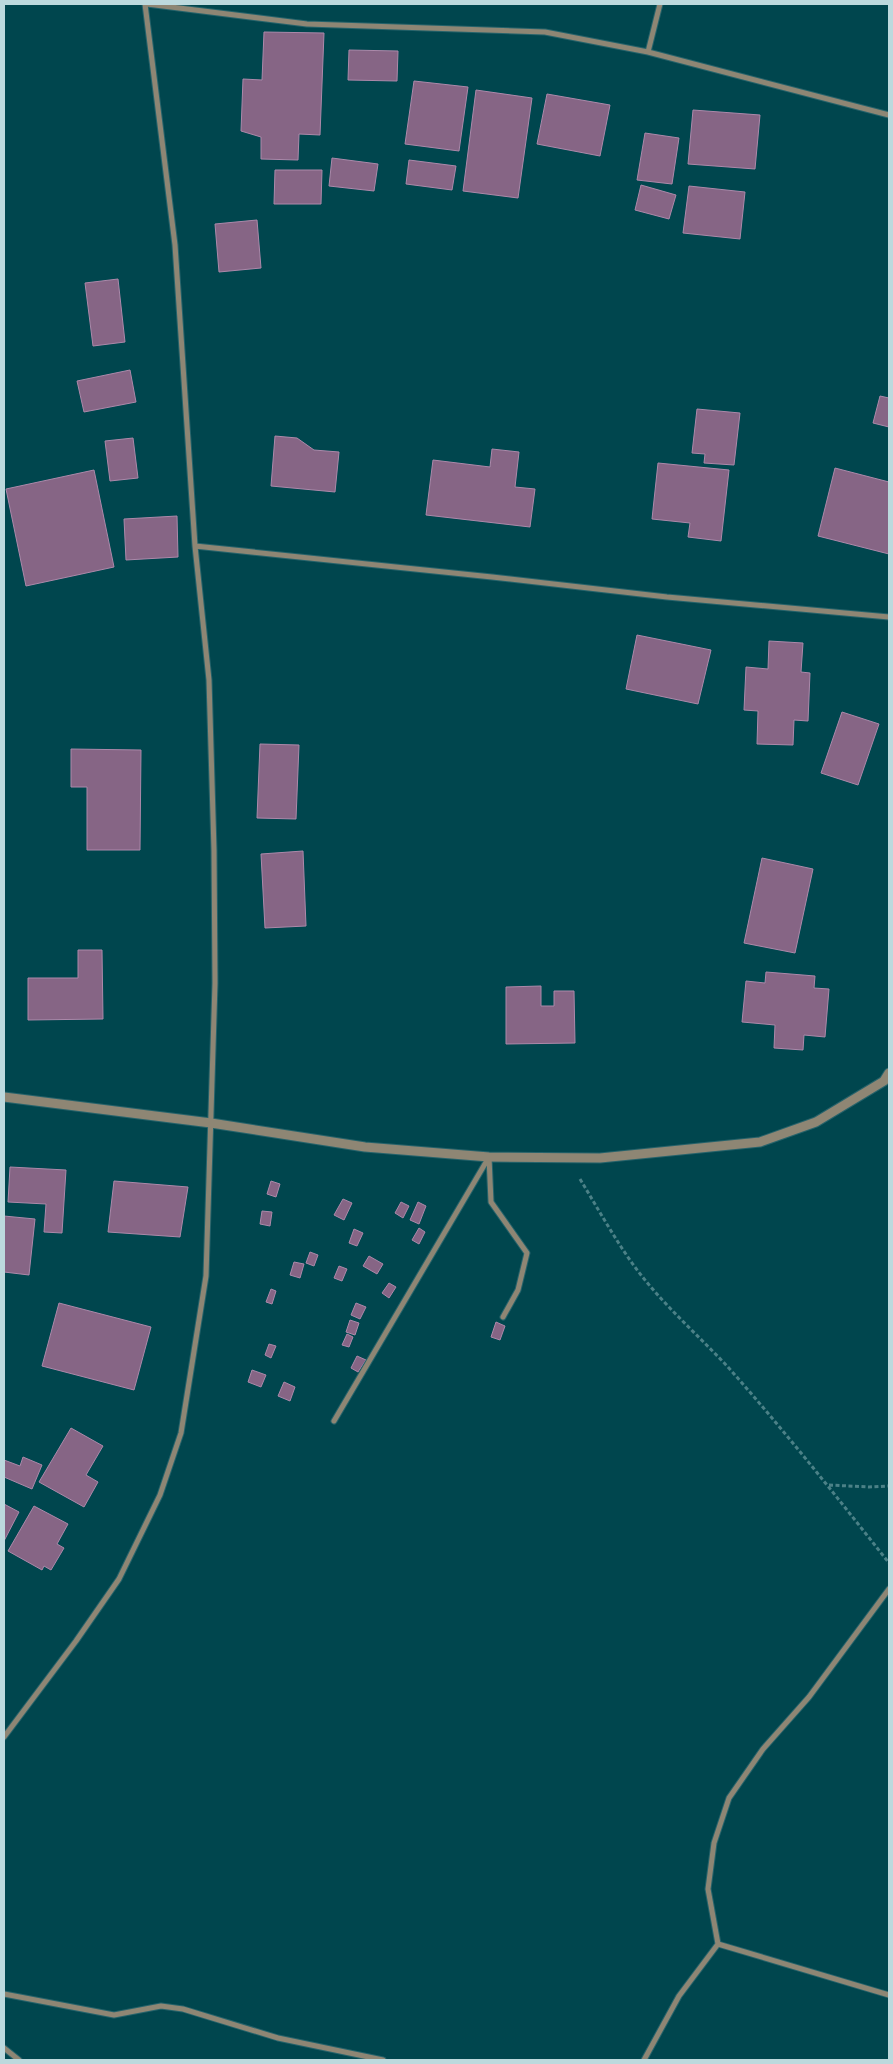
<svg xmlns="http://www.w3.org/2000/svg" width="893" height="2064" viewBox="0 0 893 2064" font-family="'Space Grotesk',sans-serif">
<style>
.building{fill:#866585;stroke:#ac89aa}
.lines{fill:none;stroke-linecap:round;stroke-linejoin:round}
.minor-casing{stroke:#26636b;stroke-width:7}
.tertiary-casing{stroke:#26636b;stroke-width:11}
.path{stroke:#4b8187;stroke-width:3;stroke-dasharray:4 2.5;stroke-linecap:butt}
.minor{stroke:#8e8674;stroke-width:5}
.tertiary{stroke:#8e8674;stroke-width:9}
</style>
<rect width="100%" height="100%" fill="#00464e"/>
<path class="building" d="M264,32L324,33L320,135L299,134L298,160L261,159V137L241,131L243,79L262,80Z
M349,50L398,51L397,81L348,80Z
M414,81L468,87L459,151L405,144Z
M476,90L532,98L518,198L463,191Z
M547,94L610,105L600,156L537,144Z
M693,110L760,115L755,169L688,164Z
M645,133L679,138L672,184L637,180Z
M332,158L378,164L374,191L329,186Z
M409,160L456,166L452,190L406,184Z
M275,170H322L321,204H274Z
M641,185L676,195L669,219L635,210Z
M689,186L745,192L740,239L683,233Z
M257,220L261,268L219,272L215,224Z
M118,279L125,342L93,346L85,283Z
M130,370L136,402L84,412L77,381Z
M880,396L889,398V427L873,423Z
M697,409L740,413L734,465L704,463L705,454L692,453Z
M275,436L297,438L314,450L339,452L335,492L271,486Z
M133,438L138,478L110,481L105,441Z
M492,449L519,452L515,487L535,489L530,527L426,515L433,460L490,467Z
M658,463L729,470L721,541L688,537L690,523L652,519Z
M835,468L889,482V554L818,536Z
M94,470L114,567L26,586L6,489Z
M177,516L178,557L126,560L124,519Z
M637,635L711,650L698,704L626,689Z
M769,641L803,643L801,672L810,673L808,721L794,720L793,745L757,744L758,711L744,710L746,667L768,669Z
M842,712L879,724L858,785L821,773Z
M260,744L299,745L296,819L257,818Z
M71,749L141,750L140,850H87V787H71Z
M303,851L306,926L265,928L261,854Z
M762,858L813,869L795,953L744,943Z
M78,950H102L103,1019L28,1020V978H78Z
M766,972L815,976L814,988L829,989L825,1037L804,1035L803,1050L774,1048L775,1025L742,1022L746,981L765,983Z
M541,986V1006H554V991H574L575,1043L506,1044V987Z
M10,1167L66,1170L62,1233L44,1232L46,1204L8,1202Z
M114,1181L188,1187L180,1237L108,1232Z
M271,1181L280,1184L276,1197L267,1194Z
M343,1199L352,1203L344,1220L334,1215Z
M401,1202L409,1206L403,1218L395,1213Z
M418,1202L426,1206L419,1224L410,1220Z
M262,1211L272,1212L270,1226L260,1224Z
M4,1216L35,1219L29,1275L4,1272Z
M419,1228L425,1232L419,1244L412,1240Z
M354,1229L363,1233L357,1246L349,1243Z
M310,1252L318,1255L314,1266L306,1263Z
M369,1256L383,1264L377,1274L363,1266Z
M294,1262L304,1264L300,1278L290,1275Z
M339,1266L347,1269L342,1281L334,1278Z
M389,1283L396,1287L389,1298L382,1293Z
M271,1289L276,1291L272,1304L266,1302Z
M59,1303L151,1327L134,1390L42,1366Z
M356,1303L366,1307L360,1319L351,1315Z
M350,1320L359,1323L355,1335L346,1332Z
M496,1322L505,1326L500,1340L491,1337Z
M347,1334L353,1337L349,1347L342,1345Z
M269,1344L276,1346L271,1358L265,1355Z
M357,1356L366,1360L358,1372L351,1368Z
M252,1370L266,1375L261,1387L248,1382Z
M284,1382L295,1387L290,1401L278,1396Z
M71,1428L103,1446L86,1475L98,1482L84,1507L39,1482Z
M23,1457L42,1465L32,1489L4,1477V1460L20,1466Z
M4,1504L19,1512L4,1541Z
M34,1506L68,1524L57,1544L64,1548L51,1570L44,1566L42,1570L8,1551Z"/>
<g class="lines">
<g class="minor-casing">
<path id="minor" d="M147,4L307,24L545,32L648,52L889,115
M648,52L660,4
M195,546L492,577L667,597L889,617
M489,1157L491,1202L527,1253L518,1290L503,1317
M334,1421L489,1157
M4,1737L76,1641L119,1579L160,1495L181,1433L206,1276L215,983L214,850L209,680L195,546L175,245L145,4
M718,1944L889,1995
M4,1994L114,2015L161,2006L183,2009L278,2038L383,2060
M4,2048L19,2060
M644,2060L679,1996L718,1944L708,1889L714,1843L729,1798L763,1749L809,1697L889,1589"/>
</g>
<g class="tertiary-casing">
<path id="tertiary" d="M4,1097L211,1123L365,1147L489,1157L600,1158L760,1142L816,1122L884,1081L889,1073"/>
</g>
<path class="path" d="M580,1179C597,1207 613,1236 632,1263C659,1301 695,1332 727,1366C784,1430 836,1496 889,1563
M829,1485L869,1487L889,1486"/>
<use href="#minor" class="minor"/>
<use href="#tertiary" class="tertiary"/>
</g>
<rect width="893" height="2064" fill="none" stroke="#bcd9dd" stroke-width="10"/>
</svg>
